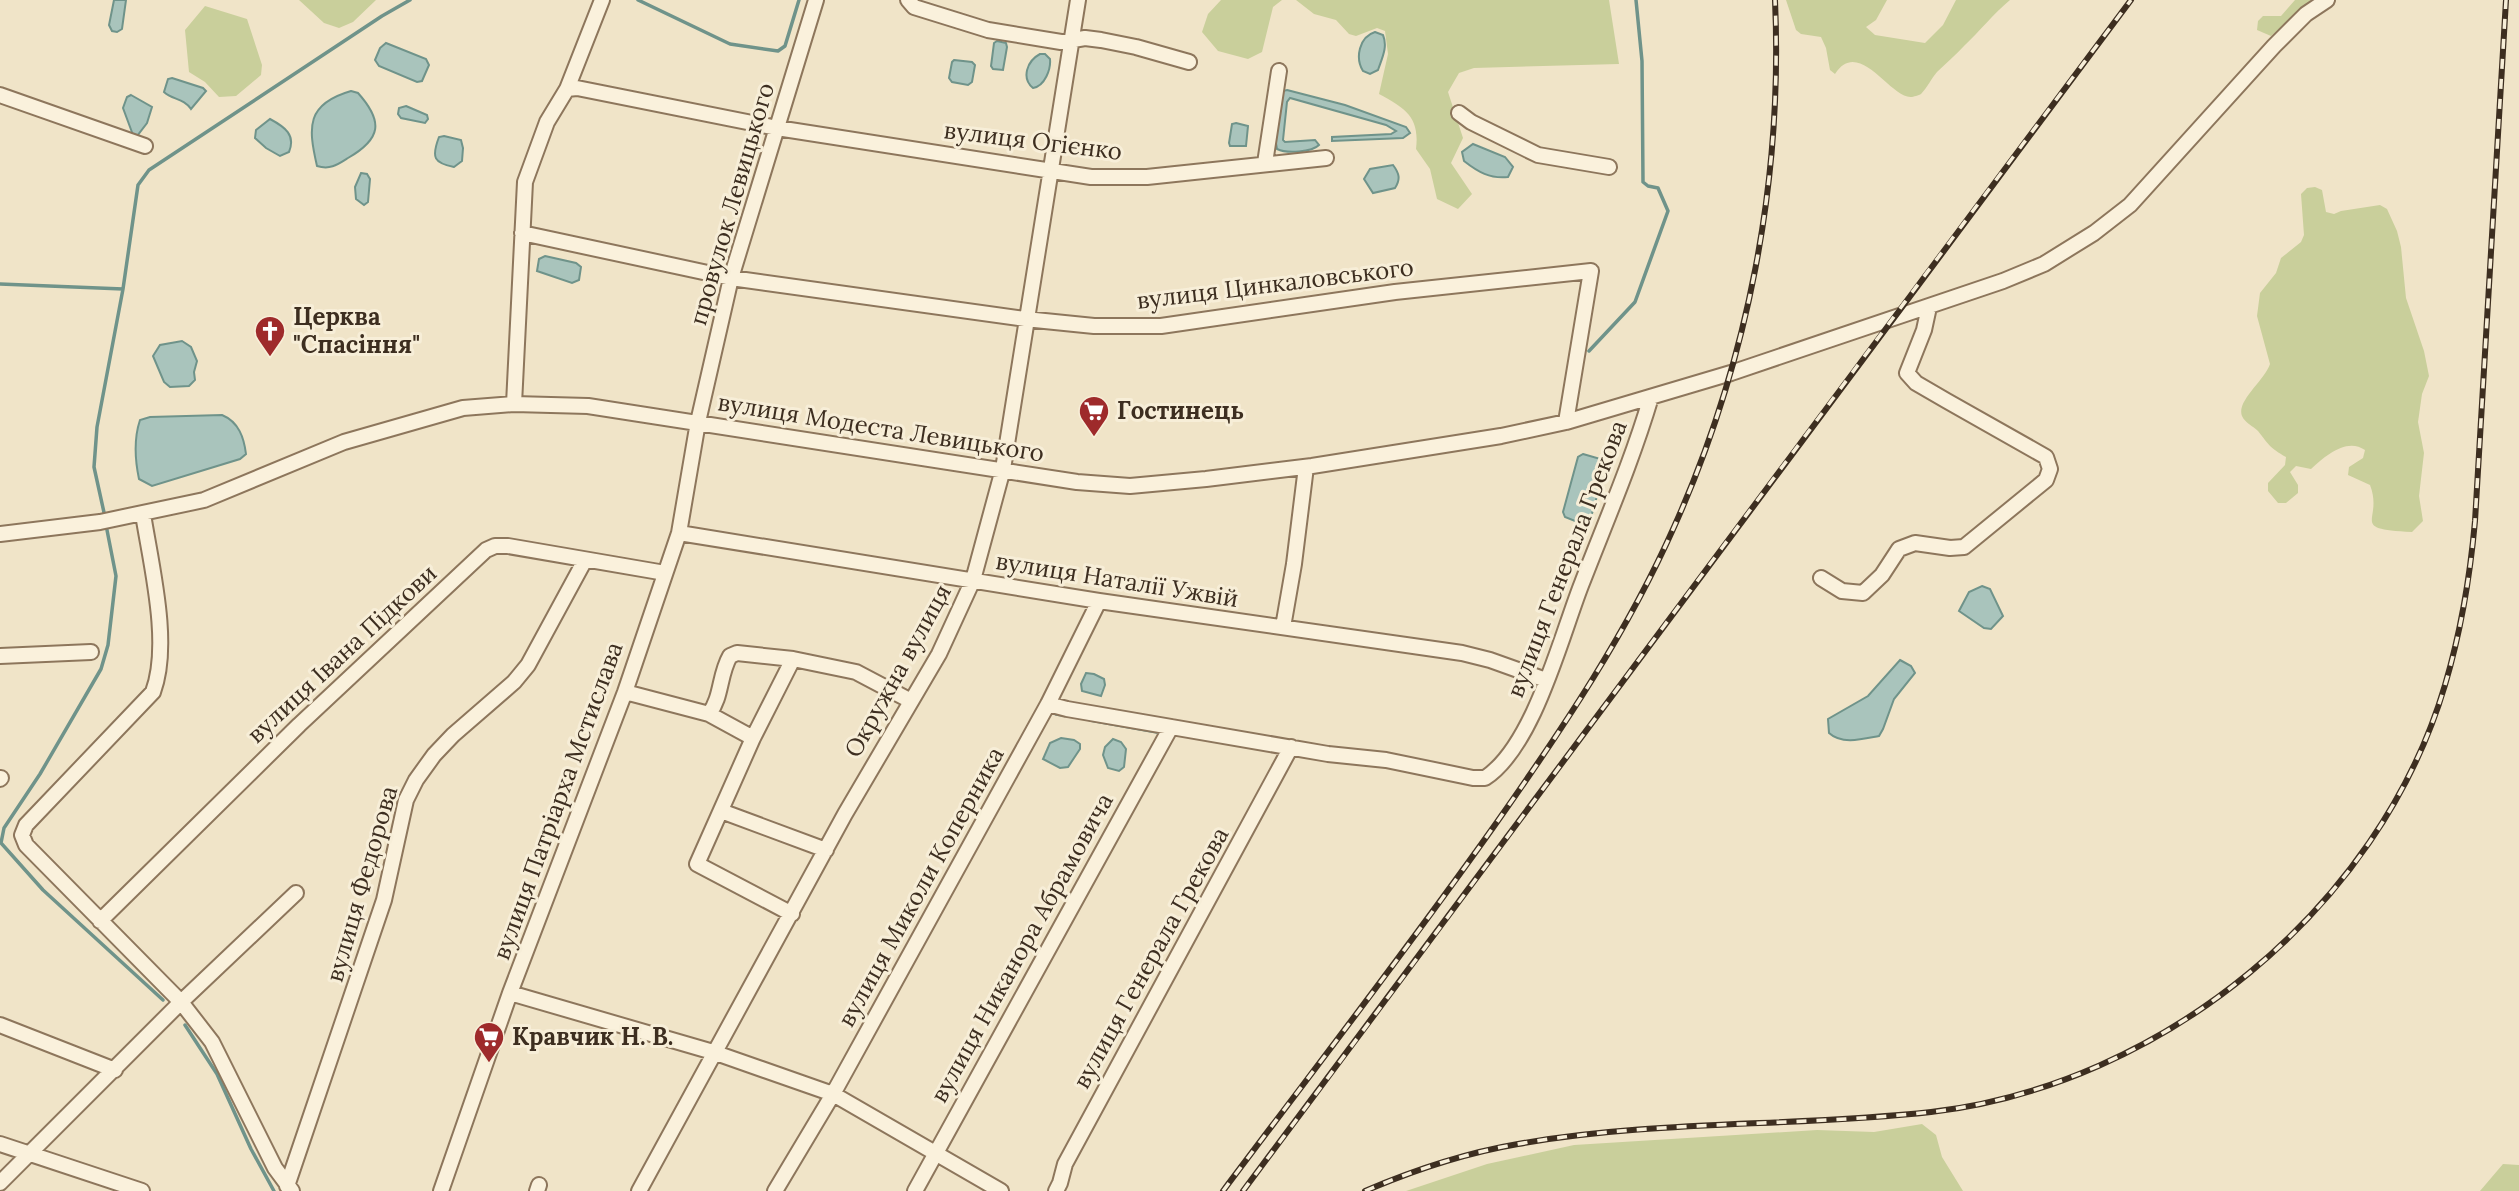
<svg xmlns="http://www.w3.org/2000/svg" width="2519" height="1191" viewBox="0 0 2519 1191" font-family="Lora,serif">
<style>
.green{fill:#c9cf9b}
.water{fill:#a9c4bc;stroke:#6f938a;stroke-width:2}
.lines{fill:none;stroke-linecap:round;stroke-linejoin:round}
.stream{stroke:#6f938a;stroke-width:3.5}
.minor-casing{stroke:#8d765c;stroke-width:18}
.minor{stroke:#faf1dc;stroke-width:14}
.rail-casing{stroke:#3d2e20;stroke-width:6}
.rail{stroke:#f7eed8;stroke-width:3.5;stroke-dasharray:10;stroke-linecap:butt}
.labels{text-anchor:middle;stroke-width:6;stroke-linejoin:round;paint-order:stroke}
.street-label{font-size:24px;fill:#3d2e20;stroke:#f7eed8}
.poi-label{font-size:24px;font-weight:bold;fill:#3d2e20;stroke:#f7eed8;text-anchor:start}
</style>
<rect width="100%" height="100%" fill="#f0e4c8"/>
<path class="green" d="M299,0H376L353,22L339,28L324,23Z
M1221,0H1282L1273,7L1262,52L1248,59L1218,51L1202,32L1208,14Z
M1296,0H1609L1619,64L1474,68L1459,73L1448,92L1463,138L1451,163L1472,194L1458,209L1437,199L1430,169L1416,149C1420,117 1405,108 1379,94L1388,54L1385,31L1377,28L1356,36L1349,34L1336,20L1314,14Z
M1786,0H1887L1876,20L1866,27L1875,35L1925,43L1943,25L1956,0H2010C1993,14 1980,31 1964,46C1956,55 1946,63 1937,72C1931,79 1927,88 1921,94C1919,95 1913,97 1911,97C1890,98 1859,37 1835,74L1830,70L1826,48L1821,37L1801,34L1796,30Z
M2295,0H2311L2271,36L2257,30L2258,21L2263,16H2281Z
M205,6L247,19L262,65L261,75L236,96L219,97L205,82L189,72L185,30Z
M2315,187L2322,190L2326,212L2334,214L2341,211L2380,205L2387,209L2397,231L2401,247L2406,298L2424,351L2429,376L2422,394L2418,422L2424,453L2419,496L2423,521L2412,532C2347,529 2384,521 2370,485L2348,475L2349,467L2363,458L2365,450C2347,437 2325,456 2311,469L2296,466L2290,472L2298,485V493L2286,503H2278L2268,491V483L2285,465L2286,457C2270,448 2269,445 2258,431C2253,426 2245,423 2242,416C2236,401 2265,380 2270,364L2257,316L2260,293L2276,273L2281,258L2301,242L2304,235L2301,194L2307,188Z
M1922,1124L1936,1135L1942,1157L1963,1191H1406L1487,1164L1574,1145L1817,1130L1874,1132Z
M2503,1164L2519,1165V1191H2480Z"/>
<path class="water" d="M114,0H126L122,29L117,32L112,31L109,25Z
M1375,32L1383,35C1388,47 1382,58 1378,70L1370,74L1363,71C1355,58 1359,37 1375,32Z
M997,41L1006,43L1007,47L1003,70L993,69L991,66L994,43Z
M386,43L426,59L429,65L422,81L417,82L379,66L375,60L380,48Z
M1040,54H1045L1050,59C1051,69 1045,86 1033,88C1021,78 1027,61 1040,54Z
M954,60L972,62L975,65L972,82L968,85L952,82L949,78L952,62Z
M172,78L203,88L206,91L191,109C184,98 172,100 164,92L168,79Z
M1287,90L1345,105L1406,127L1410,133L1403,138L1332,141V137L1391,134L1396,131L1386,125L1290,98L1287,102L1283,140L1285,142L1315,140L1319,145C1312,152 1287,154 1277,149C1273,132 1277,108 1283,91Z
M351,91L358,93C384,122 381,139 348,158C337,165 330,170 317,166C308,127 306,104 351,91Z
M131,95L152,107L147,123L137,136L133,135L123,108L127,97Z
M406,106L427,115L428,119L425,123L401,118L398,114L399,108Z
M270,119C285,127 296,135 289,152L280,156L266,148L255,138L256,130Z
M1236,123L1248,126L1246,146H1230L1229,143L1232,124Z
M444,136L461,140L463,148L462,161L454,167C434,163 431,158 439,137Z
M1473,144L1505,157L1513,167L1508,177C1490,179 1478,172 1464,161L1462,152Z
M1393,165C1399,173 1401,179 1395,188L1373,193L1364,179L1370,169Z
M361,173L367,174L370,179L368,202L364,205L356,199L355,187Z
M545,256L576,263L581,267L579,280L572,283L537,271L539,259Z
M182,341L191,347L197,361L194,372L195,380L189,386L170,387L164,382L153,356L160,345Z
M222,415C239,422 244,438 246,454L240,459L152,486L139,479C135,460 134,438 140,420L150,417Z
M1583,454L1604,460L1606,465L1591,517L1587,523H1580L1565,517L1563,512L1578,457Z
M1982,586L1990,589L2003,616L1991,629L1984,628L1959,611L1969,592Z
M1900,660L1911,666L1915,673L1894,699L1883,729L1879,736C1863,739 1842,745 1829,733L1828,719L1868,696Z
M1086,673L1094,674L1104,679L1105,685L1101,696L1082,691L1081,684Z
M1061,738L1074,740L1080,744V749L1068,767L1060,768L1043,759L1050,743Z
M1113,739L1121,742L1126,749L1124,767L1119,771L1108,768L1103,755L1105,747Z"/>
<g class="lines">
<path class="stream" d="M638,0L730,44L778,51L785,46L799,0
M0,284L123,289L97,427L94,467L105,517
M123,289L138,185L149,170L382,16L410,0
M1589,351L1635,302L1668,211L1658,188L1648,186L1643,182L1642,61L1636,0
M106,525L116,576L108,645L101,669L40,774L4,828L1,843L43,890L163,1000
M1056,714L1069,716
M1090,720L1157,732
M185,1025L217,1074L251,1149L274,1191"/>
<g class="minor-casing">
<path id="minor" d="M908,0L914,7L988,30L1061,42L1085,38L1101,40L1136,47L1189,62
M567,89L602,0
M0,95L145,146
M1459,113L1471,122L1538,155L1609,167
M1265,163L1279,71
M522,233L731,278L1025,319L1094,326H1161L1395,292L1591,271L1566,422
M514,404L525,182L547,122L567,89L577,88L777,128L1091,177H1147L1326,158
M143,514C151,565 171,644 153,692L26,825L22,835L26,845L181,1002L212,1042L275,1168L292,1191
M679,533L1099,601L1462,653L1490,660L1546,680
M0,534L100,522L204,500L344,442L463,408L514,404L588,406L1077,482L1130,486L1206,479L1312,466L1501,436L1566,422L1731,373L2003,281L2044,264L2094,233L2130,205L2274,46L2306,14L2327,0
M1821,578L1842,591L1863,593L1882,575L1899,549L1915,543L1950,548L1964,547L2046,480L2050,469L2046,457L1947,401L1916,383L1907,373L1924,330L1929,307
M1283,627L1294,564L1306,467
M0,656L91,652
M625,692L709,714L753,738L793,659L856,672L911,701
M1048,704L1067,709L1328,754L1386,760L1473,778H1485C1534,746 1561,636 1582,583C1606,521 1632,461 1651,397
M709,714C722,697 719,675 730,656L737,653L793,659
M753,738L697,864L792,914
M0,779L1,778
M721,811L826,850
M100,921L299,725L486,550L495,546H508L665,573
M510,993L713,1052L833,1094L1001,1191
M0,1025L115,1070
M0,1144L142,1191
M0,1183L181,1002L296,893
M287,1186L384,900L406,800L416,780L434,755L453,735L514,682L528,665L585,560
M441,1191L510,993L625,692L679,533L698,422L731,278L816,0
M537,1191L539,1185
M639,1191L845,814L939,654L973,580L1003,469L1078,0
M775,1191L833,1094L1048,704L1099,601
M915,1191L1171,727
M1056,1191L1060,1183L1065,1164L1291,747"/>
</g>
<use href="#minor" class="minor"/>
<g class="rail-casing">
<path id="rail" d="M1223,1191C1315,1068 1409,947 1497,822C1563,728 1628,631 1674,527C1748,362 1783,180 1775,0
M1243,1191C1540,795 1833,396 2131,0
M1365,1191C1414,1170 1465,1153 1518,1144C1654,1120 1794,1127 1931,1112C2162,1085 2379,909 2445,685C2461,631 2470,577 2475,521L2506,0"/>
</g>
<use href="#rail" class="rail"/>
</g>
<defs>
<g id="church-pin" transform="scale(1.575)"><path d="M0 17L-7.5 6A9.5 9.5 0 1 1 7.5 6Z" fill="#9e2a2b" stroke="#f7eed8"/><path d="M-1.2-6h2.4v3.5h3.3v2.4h-3.3V6h-2.4V-.1h-3.3v-2.4h3.3Z" fill="#fff"/></g>
<g id="supermarket-pin" transform="scale(1.575)"><path d="M0 17L-7.5 6A9.5 9.5 0 1 1 7.5 6Z" fill="#9e2a2b" stroke="#f7eed8"/><path d="M-6-5.5h2.5l.6 2H6L4.5 2H-2.5L-4.4-4H-6ZM-1.5 3.2a1.3 1.3 0 1 0 .1 0ZM3 3.2a1.3 1.3 0 1 0 .1 0Z" fill="#fff"/></g>
</defs>
<g fill-rule="evenodd">
<use href="#church-pin" x="270" y="331"/>
<use href="#supermarket-pin" x="1094" y="411"/>
<use href="#supermarket-pin" x="489" y="1037"/>
</g>
<g class="labels">
<g class="street-label">
<text transform="translate(1033 141) rotate(7)" y="8">вулиця Огієнко</text>
<text transform="translate(732 204) rotate(-74)" y="8">провулок Левицького</text>
<text transform="translate(1275 284) rotate(-7)" y="8">вулиця Цинкаловського</text>
<text transform="translate(881 428) rotate(9)" y="8">вулиця Модеста Левицького</text>
<text transform="translate(1567 559) rotate(-69)" y="8">вулиця Генерала Грекова</text>
<text transform="translate(1117 580) rotate(9)" y="8">вулиця Наталії Ужвій</text>
<text transform="translate(342 654) rotate(-43)" y="8">вулиця Івана Підкови</text>
<text transform="translate(898 671) rotate(-61)" y="8">Окружна вулиця</text>
<text transform="translate(558 801) rotate(-70)" y="8">вулиця Патріарха Мстислава</text>
<text transform="translate(362 884) rotate(-74)" y="8">вулиця Федорова</text>
<text transform="translate(921 887) rotate(-61)" y="8">вулиця Миколи Коперника</text>
<text transform="translate(1022 948) rotate(-61)" y="8">вулиця Никанора Абрамовича</text>
<text transform="translate(1151 958) rotate(-61)" y="8">вулиця Генерала Грекова</text>
</g>
<g class="poi-label">
<text x="293" y="325">Церква<tspan x="293" dy="28">"Спасіння"</tspan></text>
<text x="1117" y="419">Гостинець</text>
<text x="512" y="1045">Кравчик Н. В.</text>
</g>
</g>
</svg>
